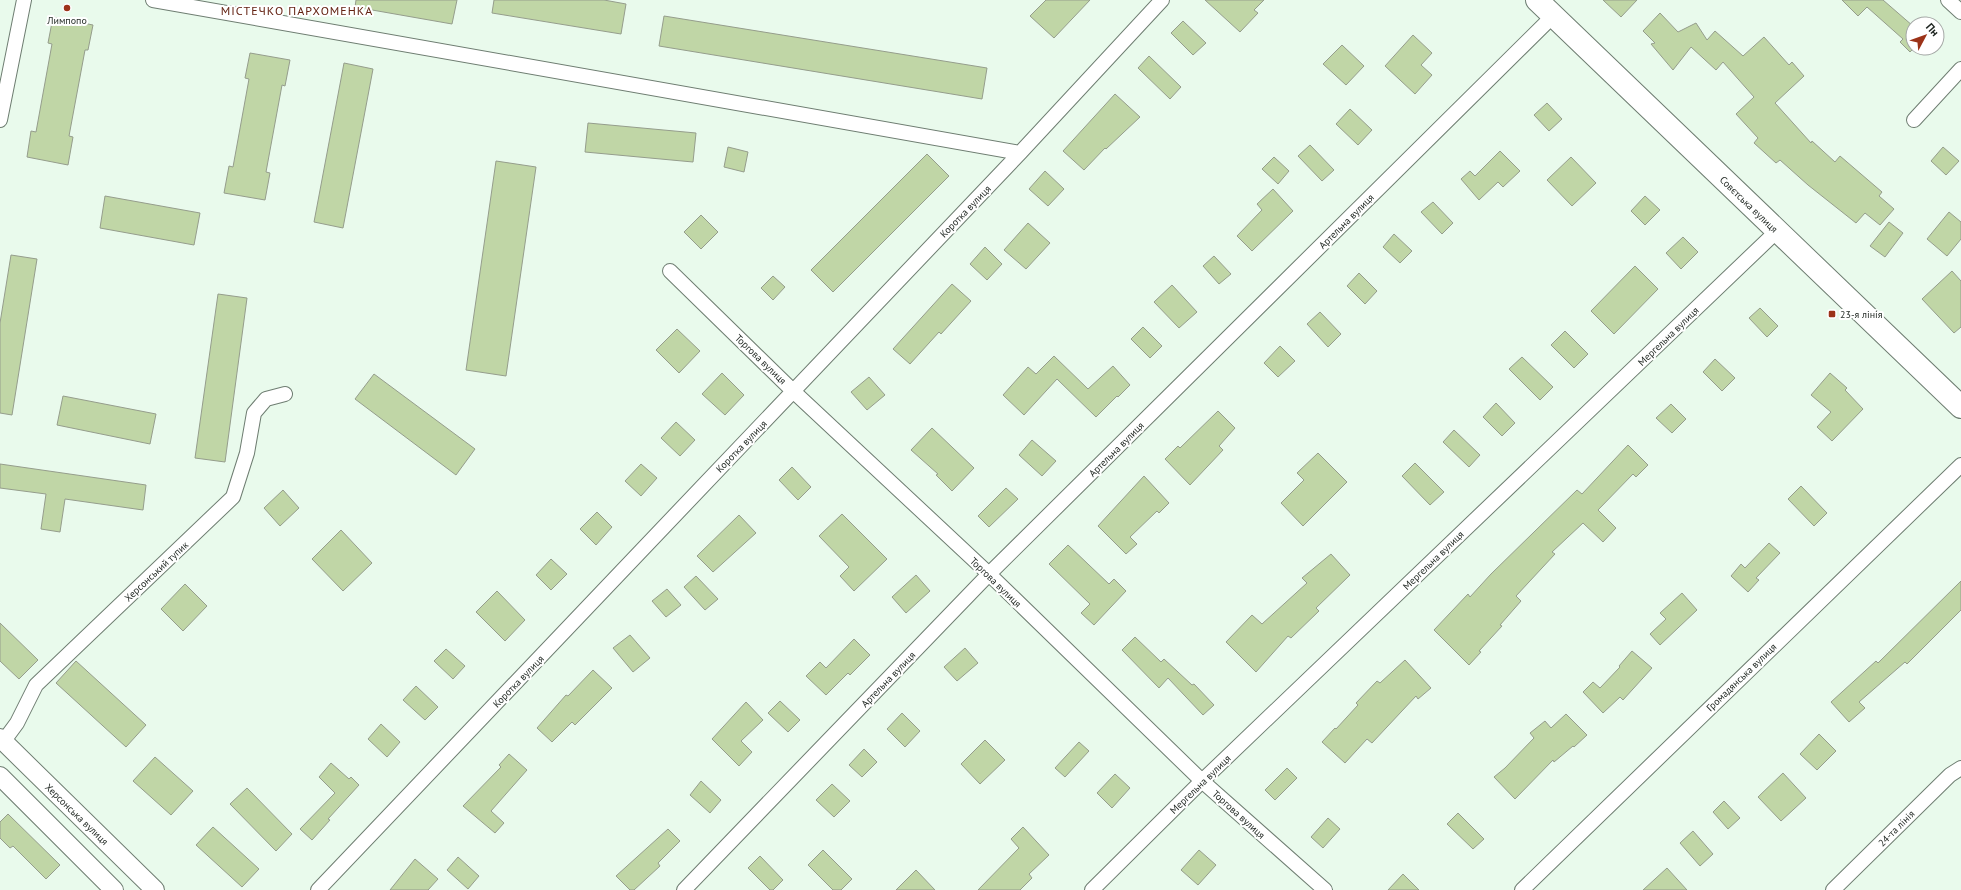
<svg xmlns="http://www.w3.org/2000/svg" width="1961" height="890" viewBox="0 0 1961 890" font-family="'PT Sans',sans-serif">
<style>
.building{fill:#c0d6a6;stroke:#959d8c}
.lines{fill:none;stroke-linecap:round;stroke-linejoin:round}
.minor-casing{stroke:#6e7d71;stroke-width:16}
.tertiary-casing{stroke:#6e7d71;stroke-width:20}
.primary-casing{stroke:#6e7d71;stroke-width:24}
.minor{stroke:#fff;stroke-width:14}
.tertiary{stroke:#fff;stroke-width:18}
.primary{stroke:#fff;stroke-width:22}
.poi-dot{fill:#9c3319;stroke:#fff;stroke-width:1.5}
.labels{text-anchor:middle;stroke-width:4;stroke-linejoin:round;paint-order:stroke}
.poi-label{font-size:10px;fill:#1f2621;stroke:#fff}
.street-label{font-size:10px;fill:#1f2621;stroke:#fff}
.quarter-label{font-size:12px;letter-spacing:1px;fill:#622010;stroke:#fff}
</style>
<rect width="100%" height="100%" fill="#e9faec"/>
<path class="building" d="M356,0H457L452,24L355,7Z
M494,0H604L626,4L621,34L492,13Z
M1046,0H1090L1054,38L1030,16Z
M1205,0H1264L1254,10L1258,13L1240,32Z
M1603,0H1637L1621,17Z
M1842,0H1883L1913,26L1914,48L1910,52L1900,42L1903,39L1867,7L1858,16Z
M1660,13L1678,32L1696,23L1707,40L1715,31L1743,56L1764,37L1789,65L1792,62L1804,76L1775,103L1811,143L1812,141L1835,162L1840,156L1882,192L1879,196L1894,209L1880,225L1865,213L1856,223L1808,185L1780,160L1776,163L1754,143L1758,138L1736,114L1754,97L1723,62L1716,70L1691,47L1673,70L1651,44L1655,43L1643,31Z
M664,16L987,68L982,99L659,46Z
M53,17L93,25L88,50H85L69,136L73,137L68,165L27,157L31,131L36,132L52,44L48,43Z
M1183,21L1206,43L1193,55L1171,33Z
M1413,35L1432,53L1421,65L1432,75L1415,94L1385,66Z
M1342,45L1364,66L1346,85L1323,64Z
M250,53L290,60L285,86L282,85L266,172L270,173L265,200L224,193L229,166L233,167L249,79L245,78Z
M1149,56L1181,87L1170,99L1138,68Z
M344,63L373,69L343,228L314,222Z
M1115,94L1140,117L1106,149L1105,148L1084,170L1063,151Z
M1547,103L1562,119L1549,131L1534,115Z
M1350,109L1372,130L1358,145L1336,124Z
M588,123L696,133L693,162L585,152Z
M1310,145L1334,170L1322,181L1298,156Z
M728,147L748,152L744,172L724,167Z
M1943,147L1959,161L1946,175L1931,161Z
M1500,151L1520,171L1503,187L1498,182L1479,200L1461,179L1470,171L1475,176Z
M927,154L949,176L833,292L811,270Z
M1274,157L1289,171L1278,184L1262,169Z
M1571,157L1596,183L1572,206L1547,180Z
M496,161L536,167L506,376L466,370Z
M1045,171L1064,189L1048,206L1029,189Z
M1273,189L1293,211L1252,251L1237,236L1262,210L1257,204Z
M105,196L200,213L194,245L100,228Z
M1645,196L1660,210L1645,225L1631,211Z
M1433,202L1453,223L1442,234L1421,212Z
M1949,212L1961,222V239L1947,256L1927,239Z
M701,215L718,232L701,249L684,232Z
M1889,222L1903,233L1885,257L1870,246Z
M1028,223L1050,243L1026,269L1004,250Z
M1394,234L1412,251L1400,263L1383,247Z
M1683,237L1698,252L1681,269L1666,253Z
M985,247L1002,264L987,280L970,264Z
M11,255L37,259L12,415L0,413V323Z
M1214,256L1231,274L1219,284L1203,266Z
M1635,266L1658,289L1614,334L1591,311Z
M1952,271L1961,281V327L1954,333L1922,299Z
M1359,273L1377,291L1365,304L1347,286Z
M773,276L785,287L773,300L761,288Z
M952,284L971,301L941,334L939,332L910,364L893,349Z
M1172,285L1197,312L1179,328L1154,302Z
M218,294L247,298L225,462L195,458Z
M1760,308L1778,326L1767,337L1749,318Z
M1320,312L1341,334L1328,347L1307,324Z
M1143,327L1162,346L1150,358L1131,339Z
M677,329L700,351L679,373L656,350Z
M1565,331L1588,354L1574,368L1551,345Z
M1280,346L1295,361L1278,377L1264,363Z
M1054,356L1088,389L1113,366L1130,385L1118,397L1117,396L1096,417L1057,379L1024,415L1003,395L1028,367L1036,374Z
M1522,357L1553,387L1540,400L1509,369Z
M1715,359L1735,378L1722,391L1703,372Z
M722,373L744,395L725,415L702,394Z
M1830,373L1847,388L1845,390L1863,409L1832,441L1817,427L1831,412L1811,395Z
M374,374L475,449L456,475L355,399Z
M869,377L885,395L867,410L851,392Z
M63,396L156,414L150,444L57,425Z
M1496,403L1515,423L1502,436L1483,417Z
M1671,404L1686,419L1672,433L1656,418Z
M1218,411L1235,428L1219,446L1223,450L1190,485L1165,459L1178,446L1180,448Z
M676,422L695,440L680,456L661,438Z
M932,428L974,468L952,491L936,475L938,474L911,450Z
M1454,430L1480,455L1469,467L1443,442Z
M1032,440L1056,461L1042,476L1019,455Z
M1628,445L1648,465L1636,477L1633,474L1598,510L1616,528L1603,542L1583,523L1552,552L1555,554L1516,596L1521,601L1500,625L1502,626L1479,651L1481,652L1469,665L1434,630L1468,594L1470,597L1491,574L1577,490L1582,494Z
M1318,453L1347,482L1303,526L1281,503L1304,480L1297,473Z
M1415,463L1444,492L1430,505L1402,476Z
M0,464L146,485L143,510L65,499L60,532L41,529L46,494L0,488Z
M641,464L657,478L641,496L625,481Z
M792,467L811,487L798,500L779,480Z
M1144,476L1169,503L1159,513L1157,511L1130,537L1137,544L1126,554L1098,526Z
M1801,486L1827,513L1814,526L1788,499Z
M1006,488L1018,499L989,527L978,516Z
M283,490L299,508L280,526L264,508Z
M597,512L612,527L596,545L580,529Z
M842,514L887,559L854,591L840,576L849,567L819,536Z
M739,515L756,533L713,572L697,556Z
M341,530L372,563L343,591L312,559Z
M1769,543L1780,553L1756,578L1759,580L1748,592L1731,576L1741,564L1745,568Z
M1068,545L1109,584L1114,579L1126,591L1094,625L1081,613L1090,604L1049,564Z
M1331,554L1350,575L1316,608L1319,611L1291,638L1288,636L1256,672L1226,642L1252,615L1262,624L1307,583L1302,578Z
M551,559L567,574L551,590L536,575Z
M916,575L930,591L906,613L892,597Z
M696,576L718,599L705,610L684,587Z
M1961,581V610L1907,664L1905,662L1859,702L1865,708L1849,722L1831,702L1876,661L1878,663Z
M185,584L207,606L183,631L161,609Z
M667,589L681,605L666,617L652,601Z
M497,591L525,620L505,641L476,612Z
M1682,593L1697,610L1660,645L1650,634L1666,619L1660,613Z
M0,623L38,660L19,679L0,661Z
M630,635L650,658L633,672L613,648Z
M1135,637L1161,662L1164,659L1192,685L1194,684L1214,705L1203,715L1168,678L1159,688L1122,650Z
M854,639L870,655L850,675L848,673L826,695L806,676L820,662L826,668Z
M965,648L978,663L957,681L944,667Z
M446,649L465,666L453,679L434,661Z
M1632,651L1652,668L1623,700L1620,697L1603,713L1583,692L1593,682L1600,688L1620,667L1619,666Z
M1405,660L1431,688L1418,699L1416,696L1372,743L1367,739L1345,763L1322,742L1335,728L1336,729L1358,705L1356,703L1377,681L1380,683Z
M76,661L146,725L126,747L56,683Z
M593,670L612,688L575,725L572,722L552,742L537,728L566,695L568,696Z
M416,686L438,707L425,720L403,700Z
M780,701L800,720L788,732L768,713Z
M746,702L763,720L741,741L752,752L739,766L712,739Z
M902,713L920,731L905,747L887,729Z
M1566,714L1587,735L1574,747L1573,746L1554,762L1553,760L1515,799L1494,777L1505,768L1534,738L1530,733L1545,721L1551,728Z
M381,724L400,742L387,757L368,739Z
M1819,734L1836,751L1817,770L1800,754Z
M985,740L1005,760L980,784L961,764Z
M1079,742L1089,751L1065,777L1055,768Z
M864,749L877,762L862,777L849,765Z
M509,754L527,770L491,811L504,823L495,833L463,806L501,767L499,765Z
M155,757L193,791L171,815L133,781Z
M331,763L349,779L351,777L359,785L328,819L330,820L312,840L300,829L335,793L319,777Z
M1287,768L1297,778L1275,800L1265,790Z
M1783,773L1806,798L1781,821L1758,797Z
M1115,774L1130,788L1112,808L1097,793Z
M701,781L721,800L710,813L690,795Z
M832,784L850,801L834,817L816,800Z
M247,788L292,834L276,851L230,804Z
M1724,801L1740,818L1728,829L1713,812Z
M1458,813L1484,839L1473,849L1447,824Z
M8,814L60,865L46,879L13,846L10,848L0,838V822Z
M1328,818L1340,829L1323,848L1311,837Z
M213,827L259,869L242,887L196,845Z
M1023,827L1049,855L1029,874L1032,878L1020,890H978L1019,848L1011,839Z
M668,829L680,841L658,863L660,866L634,890H630L616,876Z
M1693,831L1713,854L1700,866L1680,843Z
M823,850L852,879L841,890H833L808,865Z
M1199,850L1216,865L1198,885L1181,870Z
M760,856L783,880L773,890H770L748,868Z
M458,857L479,876L468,889L447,870Z
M415,859L438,879L428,890H390Z
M1667,868L1687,890H1643Z
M916,870L935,890H896Z
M1403,874L1419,890H1388Z"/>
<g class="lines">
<g class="minor-casing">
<path id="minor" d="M153,0L1020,153
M1948,0L1961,12
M0,120L24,0
M1914,120L1961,69
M670,271L793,391L989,574L1202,781L1325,890
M3,742L17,723L36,685L233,497L247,453L254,413L266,399L285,394
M318,890L1020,153L1162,0
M684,890L989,574L1554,15
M1092,890L1202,781L1777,231
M1522,890L1961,465
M1833,890L1950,775L1961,768"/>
</g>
<g class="tertiary-casing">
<path id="tertiary" d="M0,738L155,890
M0,776L114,890"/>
</g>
<g class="primary-casing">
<path id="primary" d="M1537,0L1961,407"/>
</g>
<use href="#minor" class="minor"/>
<use href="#tertiary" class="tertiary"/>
<use href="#primary" class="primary"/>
</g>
<g class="poi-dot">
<circle cx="67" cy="8" r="4"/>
<rect x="1828" y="310" width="8" height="8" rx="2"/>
</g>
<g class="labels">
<g class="poi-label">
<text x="67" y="24">Лимпопо</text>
<text x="1840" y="318" text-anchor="start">23-я лінія</text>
</g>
<g class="street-label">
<text transform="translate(1749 204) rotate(44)" y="4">Совєтська вулиця</text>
<text transform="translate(965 211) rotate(-46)" y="4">Коротка вулиця</text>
<text transform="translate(1346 221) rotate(-45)" y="4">Артельна вулиця</text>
<text transform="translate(1668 336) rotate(-44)" y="4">Мергельна вулиця</text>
<text transform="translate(761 359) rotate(44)" y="4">Торгова вулиця</text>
<text transform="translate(741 446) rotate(-46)" y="4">Коротка вулиця</text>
<text transform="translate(1116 449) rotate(-45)" y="4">Артельна вулиця</text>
<text transform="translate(1433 560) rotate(-44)" y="4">Мергельна вулиця</text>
<text transform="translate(156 571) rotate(-43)" y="4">Херсонський тупик</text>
<text transform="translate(996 582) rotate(44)" y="4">Торгова вулиця</text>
<text transform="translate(1741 677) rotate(-44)" y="4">Громадянська вулиця</text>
<text transform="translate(888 679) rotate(-46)" y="4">Артельна вулиця</text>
<text transform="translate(518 681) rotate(-46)" y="4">Коротка вулиця</text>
<text transform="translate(1200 784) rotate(-44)" y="4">Мергельна вулиця</text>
<text transform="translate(77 814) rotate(44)" y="4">Херсонська вулиця</text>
<text transform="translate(1239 814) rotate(42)" y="4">Торгова вулиця</text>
<text transform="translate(1896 828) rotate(-45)" y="4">24-та лінія</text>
</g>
<g class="quarter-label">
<text x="297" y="15">МІСТЕЧКО ПАРХОМЕНКА</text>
</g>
</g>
<g transform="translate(1925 36) rotate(49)"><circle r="19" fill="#ffffff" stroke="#a5a8a6"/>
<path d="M0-3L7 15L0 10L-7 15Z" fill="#9c3319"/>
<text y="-6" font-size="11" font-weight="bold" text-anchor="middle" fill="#1f2621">Пн</text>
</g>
</svg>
